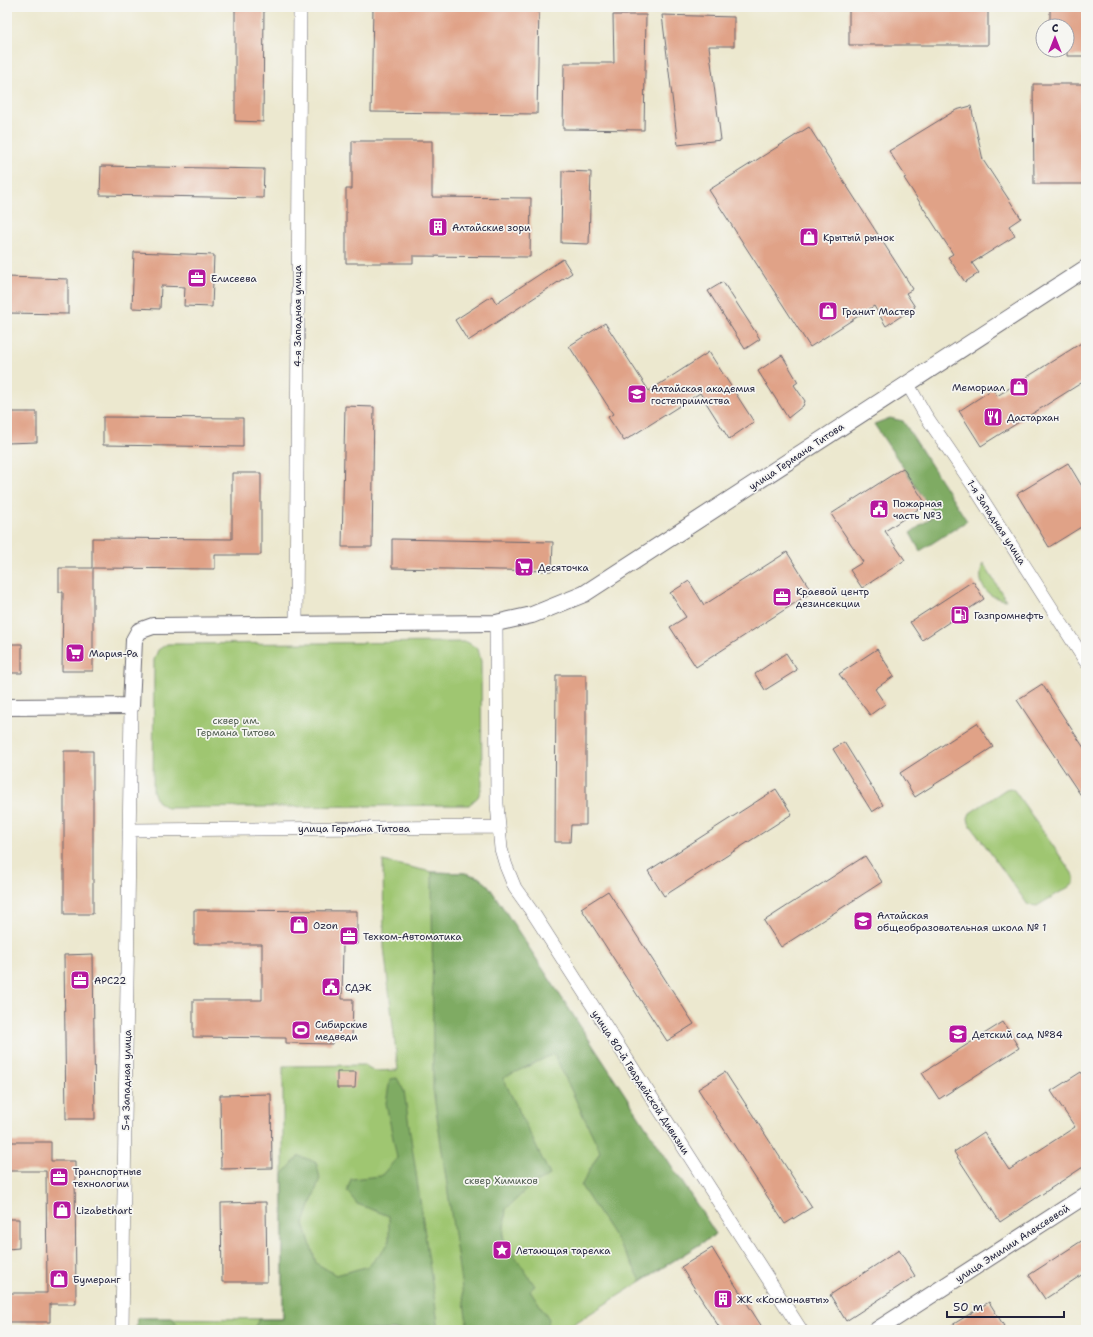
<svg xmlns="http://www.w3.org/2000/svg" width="1093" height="1337" viewBox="0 0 1093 1337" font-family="'Shantell Sans',sans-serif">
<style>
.green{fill:#9fc671;stroke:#607456}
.forest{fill:#7fab63;stroke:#50664f}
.building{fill:#e0a287}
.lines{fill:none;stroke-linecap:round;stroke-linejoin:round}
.minor-casing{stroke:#69676f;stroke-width:14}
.tertiary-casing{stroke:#69676f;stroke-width:18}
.minor{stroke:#fff;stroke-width:13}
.tertiary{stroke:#fff;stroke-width:16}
.labels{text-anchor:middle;stroke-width:3.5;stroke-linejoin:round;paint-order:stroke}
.poi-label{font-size:10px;fill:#22223b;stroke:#f6f6f2;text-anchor:start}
.street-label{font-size:10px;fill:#22223b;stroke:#f6f6f2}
.park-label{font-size:10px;fill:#4e5b4e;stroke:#f6f6f2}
</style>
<rect width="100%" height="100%" fill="#f6f6f2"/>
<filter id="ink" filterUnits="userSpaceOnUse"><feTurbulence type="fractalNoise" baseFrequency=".025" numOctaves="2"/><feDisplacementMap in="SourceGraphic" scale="8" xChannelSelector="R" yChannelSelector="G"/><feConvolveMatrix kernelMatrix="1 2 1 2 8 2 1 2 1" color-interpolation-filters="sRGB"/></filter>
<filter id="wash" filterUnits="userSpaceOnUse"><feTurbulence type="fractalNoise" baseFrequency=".012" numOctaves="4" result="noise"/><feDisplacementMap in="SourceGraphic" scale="16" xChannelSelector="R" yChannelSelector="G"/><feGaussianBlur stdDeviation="0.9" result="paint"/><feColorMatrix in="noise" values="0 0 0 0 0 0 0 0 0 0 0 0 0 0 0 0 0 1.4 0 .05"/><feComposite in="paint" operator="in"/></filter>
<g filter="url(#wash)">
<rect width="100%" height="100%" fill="#ece8cf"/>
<path class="green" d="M983,563L1006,600C985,597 976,584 983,563Z
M467,642L478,649L481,661L482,787L478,797L469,805L167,808L157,801L153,791L154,660L158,650L167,644Z
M1010,788L1014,790L1074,876V884L1037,906L1028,905L969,823L968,818L970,813L1006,789Z
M383,861L432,872L465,873L478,877L488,885L716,1234L564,1330H136L137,1318L283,1319V1066L364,1065L375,1071L398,1070L384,947Z"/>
<path class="forest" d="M890,418L903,421L967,521L920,551L910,533L935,515L874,424Z
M432,872L465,873L478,877L488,885L716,1234L641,1281L632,1264L581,1186L600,1151L554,1054L503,1078L550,1175L530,1186L506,1209L503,1238L535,1286L530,1290L549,1319L547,1330H468L433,1089Z
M397,1078L404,1091L439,1330H253L259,1319H283V1174L299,1156L316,1162L320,1178L304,1223L316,1263L336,1275L369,1266L389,1243V1216L357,1204L347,1191L351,1179L381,1176L397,1158L386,1103L390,1079Z
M137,1318H173L180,1330H136Z"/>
<g id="blocks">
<path class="building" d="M235,7H264L263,122L235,121Z
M373,7H539L537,114L371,112Z
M849,7H988V45H849Z
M1050,7H1086V56H1067V26H1050Z
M613,15H646L644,130L563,129L564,63H614Z
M662,15L734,17V46H709L721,140L678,145Z
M1033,84H1086V184H1034Z
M971,106L983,160L1021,218L1009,226L1015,236L972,263L979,273L965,282L948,257L953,254L904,178L906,177L889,151L956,110Z
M809,127L913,289L906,293L915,307L886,326L874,306L810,347L709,190Z
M352,141H432V197L531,198L530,257L413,256V263H346V189H352Z
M101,166L264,169L263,198L100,195Z
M562,171L591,172L589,244L561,243Z
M134,252L214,255L212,307L184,306L185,287L161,286L160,309L132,308Z
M563,259L572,273L468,341L455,320L492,296L496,303Z
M7,277L68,279V314L7,313Z
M723,282L760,339L745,349L708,291Z
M605,323L649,391L709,352L754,422L729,439L700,393L624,441L608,417L613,414L569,346Z
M1086,340V380L981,446L959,411L993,389L997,396Z
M782,355L798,382L794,385L805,401L803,406L788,418L758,371Z
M345,406L374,407L372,547H342Z
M7,412H37V442L7,443Z
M103,417L243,418V447L103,445Z
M1068,463L1086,493V524L1049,547L1017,494Z
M903,468L926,504L885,531L905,560L862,588L850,570L863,562L831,514Z
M232,473H261V555H215V569L93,568V671H62L63,592H59V568H92V538L232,539Z
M392,539L553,542L552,571L392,568Z
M787,552L812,592L696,667L670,627L686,617L670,593L689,581L704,605Z
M973,581L984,599L922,640L910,622Z
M7,644H22V673H7Z
M877,649L894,676L875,689L885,704L870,715L839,674Z
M786,653L797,670L765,690L755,674Z
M556,675H586V825H571L570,842H555Z
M1042,684L1086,751V803L1017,700Z
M977,723L993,747L915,797L900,773Z
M844,742L883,805L872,812L833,749Z
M64,751H93V914H64Z
M776,789L792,814L664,896L648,871Z
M865,856L882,882L781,947L764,921Z
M608,891L694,1024L667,1041L581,908Z
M194,910L357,911V944H343L342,999H353L352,1038H332V1044L286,1043V1038L193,1037V1000H262V944H194Z
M93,954L95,1119H66L64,955Z
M1003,1022L1019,1048L939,1099L922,1073Z
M337,1072H356L355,1088H337Z
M725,1072L812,1207L785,1224L698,1089Z
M1081,1072L1086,1079V1165L1000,1222L954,1152L984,1132L1009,1170L1075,1127L1051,1091Z
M271,1094L272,1168L221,1169L220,1095Z
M7,1142H51V1161H75L76,1304H50V1322H7V1293H47L46,1171H7Z
M266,1202L267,1282H222L221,1203Z
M7,1219H19V1248L7,1249Z
M1086,1238V1272L1045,1299L1029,1275Z
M712,1248L718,1258L764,1330H721L681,1267Z
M899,1250L915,1276L846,1321L830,1295Z
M989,1302L1004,1326L997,1330H944Z"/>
</g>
</g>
<g filter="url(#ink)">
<use href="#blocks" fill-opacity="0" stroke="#69676f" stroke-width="1"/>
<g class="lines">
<g class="minor-casing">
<path id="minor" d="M907,383L926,416L975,488L1086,662
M496,623L497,804L501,849L506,866L515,888L535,916L801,1330
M296,624L300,7
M129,830L499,827
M122,1330L131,706"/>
</g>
<g class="tertiary-casing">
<path id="tertiary" d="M7,707L131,706L134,640L139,631L153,626L496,623L532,615L584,594L1086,268
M877,1330L1086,1195"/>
</g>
<use href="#minor" class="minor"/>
<use href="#tertiary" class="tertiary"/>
</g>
</g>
<defs>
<g id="building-square" transform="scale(1)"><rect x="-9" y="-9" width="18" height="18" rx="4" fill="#b5179e" stroke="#f6f6f2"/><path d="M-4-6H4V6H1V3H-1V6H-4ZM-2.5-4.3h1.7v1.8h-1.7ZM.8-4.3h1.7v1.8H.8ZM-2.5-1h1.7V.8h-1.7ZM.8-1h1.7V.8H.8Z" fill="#fff"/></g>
<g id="shop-square" transform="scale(1)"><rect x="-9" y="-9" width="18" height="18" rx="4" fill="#b5179e" stroke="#f6f6f2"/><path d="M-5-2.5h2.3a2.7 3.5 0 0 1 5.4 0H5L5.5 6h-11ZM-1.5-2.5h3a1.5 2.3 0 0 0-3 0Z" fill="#fff"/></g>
<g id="office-square" transform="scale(1)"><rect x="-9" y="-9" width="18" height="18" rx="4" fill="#b5179e" stroke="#f6f6f2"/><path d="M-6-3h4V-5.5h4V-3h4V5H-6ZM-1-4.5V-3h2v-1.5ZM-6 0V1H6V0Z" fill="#fff"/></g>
<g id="university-square" transform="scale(1)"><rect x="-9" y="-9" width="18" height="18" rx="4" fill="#b5179e" stroke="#f6f6f2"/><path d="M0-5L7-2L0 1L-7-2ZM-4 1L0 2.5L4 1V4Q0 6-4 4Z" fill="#fff"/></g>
<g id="restaurant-square" transform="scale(1)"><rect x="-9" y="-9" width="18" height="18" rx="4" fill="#b5179e" stroke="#f6f6f2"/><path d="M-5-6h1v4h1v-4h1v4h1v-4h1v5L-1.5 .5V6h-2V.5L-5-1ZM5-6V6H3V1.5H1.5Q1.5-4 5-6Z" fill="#fff"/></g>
<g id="civic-square" transform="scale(1)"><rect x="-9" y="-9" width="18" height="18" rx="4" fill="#b5179e" stroke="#f6f6f2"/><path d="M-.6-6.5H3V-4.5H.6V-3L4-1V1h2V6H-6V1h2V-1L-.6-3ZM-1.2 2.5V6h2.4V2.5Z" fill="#fff"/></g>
<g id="supermarket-square" transform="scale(1)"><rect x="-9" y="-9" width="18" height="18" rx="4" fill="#b5179e" stroke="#f6f6f2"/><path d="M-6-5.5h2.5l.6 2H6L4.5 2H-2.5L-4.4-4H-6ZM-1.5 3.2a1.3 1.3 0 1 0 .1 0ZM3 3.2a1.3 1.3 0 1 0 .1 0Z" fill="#fff"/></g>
<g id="fuel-square" transform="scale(1)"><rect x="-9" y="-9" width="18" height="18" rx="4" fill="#b5179e" stroke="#f6f6f2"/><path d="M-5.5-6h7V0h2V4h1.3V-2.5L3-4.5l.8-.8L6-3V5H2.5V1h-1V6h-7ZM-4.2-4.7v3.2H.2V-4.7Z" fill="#fff"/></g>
<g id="school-square" transform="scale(1)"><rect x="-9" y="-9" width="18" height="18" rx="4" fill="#b5179e" stroke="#f6f6f2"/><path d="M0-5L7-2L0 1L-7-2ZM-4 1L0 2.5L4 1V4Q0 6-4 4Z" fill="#fff"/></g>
<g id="stadium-square" transform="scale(1)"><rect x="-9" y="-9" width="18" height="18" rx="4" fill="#b5179e" stroke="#f6f6f2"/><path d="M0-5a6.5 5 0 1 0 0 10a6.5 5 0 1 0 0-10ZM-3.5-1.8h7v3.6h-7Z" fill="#fff"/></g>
<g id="sight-square" transform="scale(1)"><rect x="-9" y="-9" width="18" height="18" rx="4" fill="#b5179e" stroke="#f6f6f2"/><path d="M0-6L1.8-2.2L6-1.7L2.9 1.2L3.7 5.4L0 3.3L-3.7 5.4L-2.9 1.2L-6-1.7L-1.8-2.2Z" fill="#fff"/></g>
</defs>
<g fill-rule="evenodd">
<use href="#building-square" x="438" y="227"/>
<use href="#shop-square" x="809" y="237"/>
<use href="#office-square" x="197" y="278"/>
<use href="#shop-square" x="828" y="311"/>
<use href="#shop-square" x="1019" y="387"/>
<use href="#university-square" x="637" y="394"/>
<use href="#restaurant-square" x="993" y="417"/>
<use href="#civic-square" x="879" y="509"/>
<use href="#supermarket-square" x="524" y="567"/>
<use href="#office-square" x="782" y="597"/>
<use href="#fuel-square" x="960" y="615"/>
<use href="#supermarket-square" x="75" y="653"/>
<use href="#school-square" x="863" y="921"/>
<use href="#shop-square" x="299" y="925"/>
<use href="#office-square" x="349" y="936"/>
<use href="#office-square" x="80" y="980"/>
<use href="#civic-square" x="331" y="987"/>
<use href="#stadium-square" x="301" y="1030"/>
<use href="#school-square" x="958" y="1034"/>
<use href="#office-square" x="59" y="1177"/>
<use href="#shop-square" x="62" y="1210"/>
<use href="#sight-square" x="502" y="1250"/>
<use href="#shop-square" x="59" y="1279"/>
<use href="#building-square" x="723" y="1299"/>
</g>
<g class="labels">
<g class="poi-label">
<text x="452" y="231">Алтайские зори</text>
<text x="823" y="241">Крытый рынок</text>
<text x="211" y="282">Елисеева</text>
<text x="842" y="315">Гранит Мастер</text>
<text x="1005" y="391" text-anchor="end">Мемориал</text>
<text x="651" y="392">Алтайская академия<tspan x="651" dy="12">гостеприимства</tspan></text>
<text x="1007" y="421">Дастархан</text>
<text x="893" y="507">Пожарная<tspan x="893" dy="12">часть №3</tspan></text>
<text x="538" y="571">Десяточка</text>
<text x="796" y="595">Краевой центр<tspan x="796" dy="12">дезинсекции</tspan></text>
<text x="974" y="619">Газпромнефть</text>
<text x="89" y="657">Мария-Ра</text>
<text x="877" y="919">Алтайская<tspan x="877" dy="12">общеобразовательная школа № 1</tspan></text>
<text x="313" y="929">Ozon</text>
<text x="363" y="940">Техком-Автоматика</text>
<text x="94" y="984">АРС22</text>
<text x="345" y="991">СДЭК</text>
<text x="315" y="1028">Сибирские<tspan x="315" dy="12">медведи</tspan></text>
<text x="972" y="1038">Детский сад №84</text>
<text x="73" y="1175">Транспортные<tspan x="73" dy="12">технологии</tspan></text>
<text x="76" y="1214">Lizabethart</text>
<text x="516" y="1254">Летающая тарелка</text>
<text x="73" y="1283">Бумеранг</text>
<text x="737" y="1303">ЖК «Космонавты»</text>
</g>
<g class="street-label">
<text transform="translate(297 316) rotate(-90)" y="4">4-я Западная улица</text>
<text transform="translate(796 456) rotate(-34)" y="4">улица Германа Титова</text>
<text transform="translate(997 522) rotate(57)" y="4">1-я Западная улица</text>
<text x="354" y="832">улица Германа Титова</text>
<text transform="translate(126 1080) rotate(-89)" y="4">5-я Западная улица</text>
<text transform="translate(641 1082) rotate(57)" y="4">улица 80-й Гвардейской Дивизии</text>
<text transform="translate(1012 1243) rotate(-33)" y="4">улица Эмилии Алексеевой</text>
</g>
<g class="park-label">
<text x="236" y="724">сквер им.<tspan x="236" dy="12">Германа Титова</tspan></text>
<text x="501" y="1184">сквер Химиков</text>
</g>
</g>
<rect width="1093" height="1337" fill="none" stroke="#f6f6f2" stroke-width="24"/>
<g transform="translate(1055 38)"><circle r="19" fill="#f6f6f2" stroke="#a1a1a9"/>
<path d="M0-3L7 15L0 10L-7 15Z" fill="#b5179e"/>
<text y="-6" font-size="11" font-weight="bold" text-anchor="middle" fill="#22223b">С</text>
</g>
<path d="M947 1311v6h117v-6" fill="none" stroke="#22223b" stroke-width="2"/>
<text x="953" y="1311" font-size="12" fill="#22223b" stroke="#f6f6f2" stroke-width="3" paint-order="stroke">50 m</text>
</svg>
